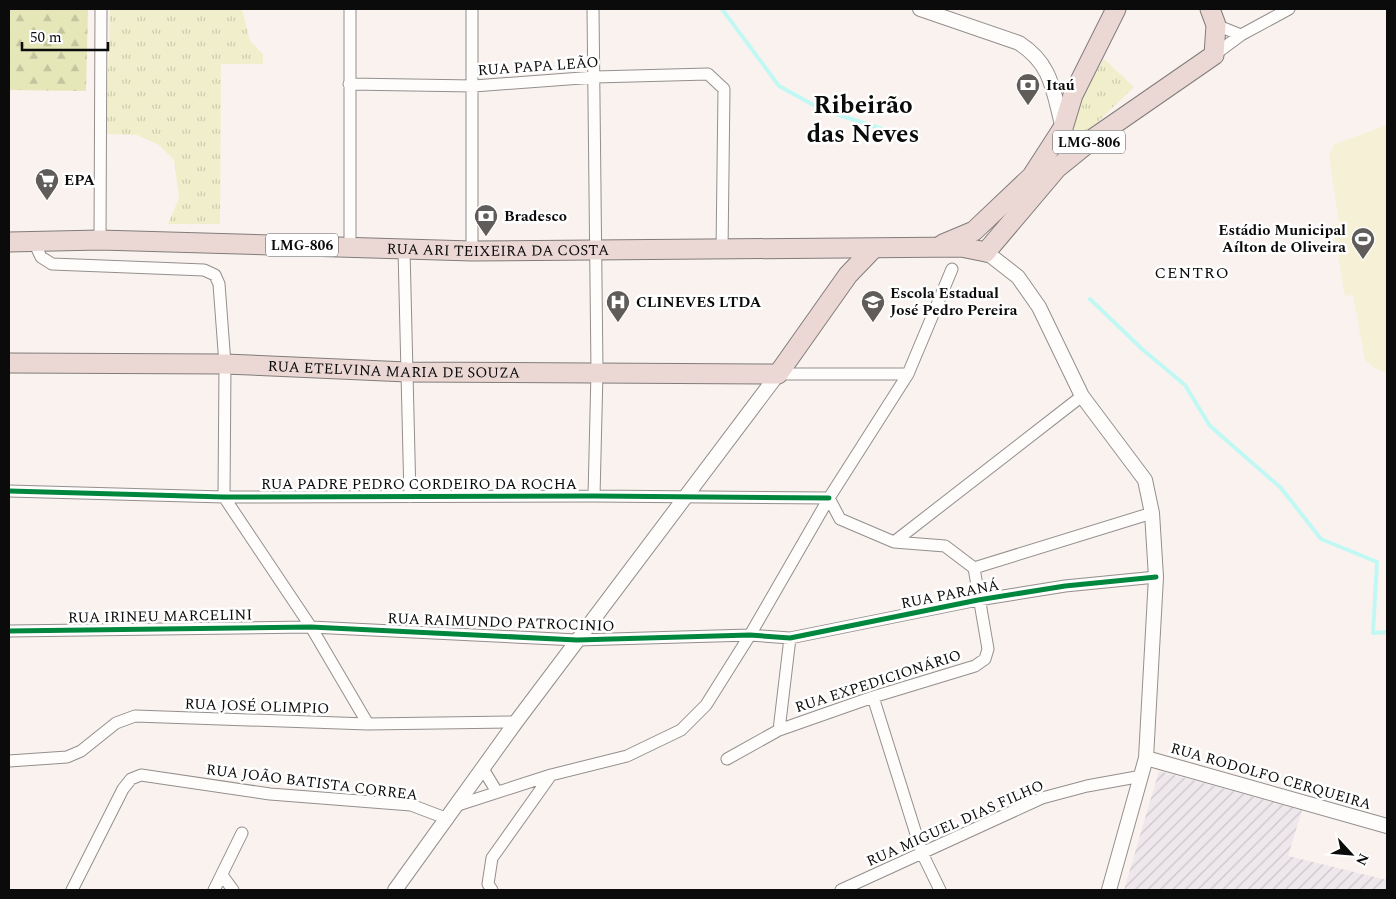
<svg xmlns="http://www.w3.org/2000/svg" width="1396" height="899" viewBox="0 0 1396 899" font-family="Spectral,serif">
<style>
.industrial{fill:url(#industrial-furrows)}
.grass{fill:url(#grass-tufts)}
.forest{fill:url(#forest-firs)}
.pitch{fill:#f6f0d6}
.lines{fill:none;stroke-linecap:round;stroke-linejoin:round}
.stream{stroke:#c1f8f4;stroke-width:4}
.minor-casing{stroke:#938f8d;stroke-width:13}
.tertiary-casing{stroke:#938f8d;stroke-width:16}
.trunk-casing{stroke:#807c7a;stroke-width:21}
.minor{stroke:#fefdfc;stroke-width:11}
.tertiary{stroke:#fefdfc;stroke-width:14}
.trunk{stroke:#ebd8d4;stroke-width:19}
.cycleway-casing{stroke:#fff;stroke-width:8}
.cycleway{stroke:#00873e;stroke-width:5}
.labels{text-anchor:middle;stroke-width:5;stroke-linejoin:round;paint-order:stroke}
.shield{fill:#fff;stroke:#545454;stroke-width:1}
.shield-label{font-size:14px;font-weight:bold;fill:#0b0b0b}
.street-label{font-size:15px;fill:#0b0b0b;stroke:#fff}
.poi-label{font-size:15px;font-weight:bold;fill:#0b0b0b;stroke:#fff;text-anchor:start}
.neighbourhood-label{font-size:16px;letter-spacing:1px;fill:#0b0b0b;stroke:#fff}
.town-label{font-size:25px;font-weight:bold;fill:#0b0b0b;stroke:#fff}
</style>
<defs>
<pattern id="industrial-furrows" width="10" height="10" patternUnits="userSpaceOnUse" patternTransform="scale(1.25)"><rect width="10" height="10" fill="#eee7ec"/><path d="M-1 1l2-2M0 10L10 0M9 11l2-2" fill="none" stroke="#cbc5c9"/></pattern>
<pattern id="grass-tufts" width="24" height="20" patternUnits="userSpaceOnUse" patternTransform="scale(1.25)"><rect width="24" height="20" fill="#f1efcb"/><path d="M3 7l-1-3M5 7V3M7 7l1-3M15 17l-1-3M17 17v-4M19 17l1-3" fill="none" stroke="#cdccad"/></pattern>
<pattern id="forest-firs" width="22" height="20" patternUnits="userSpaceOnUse" patternTransform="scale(1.25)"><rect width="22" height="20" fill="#e6e7b9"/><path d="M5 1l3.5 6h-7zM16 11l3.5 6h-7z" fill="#c4c59e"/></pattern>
</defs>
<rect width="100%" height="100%" fill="#faf2ee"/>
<path class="industrial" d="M1159,771L1302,810L1288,856L1387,880V890H1124Z"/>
<path class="grass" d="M110,9H242L250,41L263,54V64H221L220,224H168L179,198L174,160L159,145L137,135L106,134Z
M1104,59L1134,87L1084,135L1073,132V113Z"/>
<path class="forest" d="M9,9H88L86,91L9,90Z"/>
<path class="pitch" d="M1387,125V373L1374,368L1365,360L1353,295L1345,296L1332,225L1339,224L1329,155L1335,144Z"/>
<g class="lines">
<path class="stream" d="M722,9L779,86L821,109L894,133
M1090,299L1142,349L1185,385L1210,426L1281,488L1321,539L1377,562L1373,633L1387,632"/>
<g class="minor-casing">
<path id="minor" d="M472,9V251
M593,9L597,372L594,496
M1216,25L1241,35
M1214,55L1241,35L1289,9
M349,84L474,86L595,77L708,74L724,89L722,251
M100,240L101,9
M34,242L41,257L52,264L204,270L215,275L219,284L225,364L224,497L311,627L368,724
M350,246V9
M404,250L410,497
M778,374H908
M9,491L224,497L594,496L829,498
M894,542L1082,396
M974,568L1152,513
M9,631L311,627L577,640L750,635L790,638L978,600L1065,586L1156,577
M873,697L922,853L940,890
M779,730L790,638
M727,759L779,730L873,697L975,666L985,659L988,649L974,568L945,546L894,542L840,519L829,498
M9,761L67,757L81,751L116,723L135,716L368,724L516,722
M483,769L497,792
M458,805L551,775L627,756L681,730L706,705L750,635L829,498L908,374L952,269
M222,875L233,890
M72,890L123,789L131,779L141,775L270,794L411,805L448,819
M214,890L242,833
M492,890L488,884L492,858L551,775
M841,890L1042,798L1087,786L1142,776"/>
</g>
<g class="tertiary-casing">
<path id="tertiary" d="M920,9L1019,43C1053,65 1053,92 1063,128
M986,252L1018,277L1039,307L1082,396L1145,480L1152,513L1156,577L1146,758L1109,890
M1146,758L1387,826
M395,890L516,722L778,374"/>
</g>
<g class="trunk-casing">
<g id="trunk">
<path id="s1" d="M9,242L100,240L472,251L961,247L986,252"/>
<path d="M943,244L974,231L1032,176L1063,128L1073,95L1116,9"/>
<path d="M986,252L1057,168L1094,138L1214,55L1216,25L1210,9"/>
<path id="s2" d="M9,363L225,364L407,372L778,374L848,275L873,249"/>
</g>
</g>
<use href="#minor" class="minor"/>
<use href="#tertiary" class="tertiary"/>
<use href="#trunk" class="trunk"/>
<g class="cycleway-casing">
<path id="cycleway" d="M9,491L224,497L594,496L829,498
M9,631L311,627L577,640L750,635L790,638L978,600L1065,586L1156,577"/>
</g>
<use href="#cycleway" class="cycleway"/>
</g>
<defs>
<g id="bank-pin" transform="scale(1.25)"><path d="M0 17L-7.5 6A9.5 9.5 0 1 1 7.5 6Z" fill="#5f5c5a" stroke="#fff"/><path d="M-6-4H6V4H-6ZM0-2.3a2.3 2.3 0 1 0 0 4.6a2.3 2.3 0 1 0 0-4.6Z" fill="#fff"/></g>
<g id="supermarket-pin" transform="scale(1.25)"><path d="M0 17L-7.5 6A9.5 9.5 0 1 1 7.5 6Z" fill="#5f5c5a" stroke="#fff"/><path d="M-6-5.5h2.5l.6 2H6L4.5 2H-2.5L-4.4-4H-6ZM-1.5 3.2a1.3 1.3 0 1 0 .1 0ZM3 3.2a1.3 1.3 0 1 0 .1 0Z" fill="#fff"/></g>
<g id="stadium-pin" transform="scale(1.25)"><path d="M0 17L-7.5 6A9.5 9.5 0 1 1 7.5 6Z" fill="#5f5c5a" stroke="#fff"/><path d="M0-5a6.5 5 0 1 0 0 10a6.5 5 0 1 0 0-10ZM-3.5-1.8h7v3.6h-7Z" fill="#fff"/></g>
<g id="hospital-pin" transform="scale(1.25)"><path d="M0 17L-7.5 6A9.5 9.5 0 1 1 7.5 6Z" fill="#5f5c5a" stroke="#fff"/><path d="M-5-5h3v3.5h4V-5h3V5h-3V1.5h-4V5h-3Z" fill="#fff"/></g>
<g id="school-pin" transform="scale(1.25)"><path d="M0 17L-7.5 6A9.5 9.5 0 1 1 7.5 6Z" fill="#5f5c5a" stroke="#fff"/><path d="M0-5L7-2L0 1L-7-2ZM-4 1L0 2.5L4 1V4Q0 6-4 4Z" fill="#fff"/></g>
</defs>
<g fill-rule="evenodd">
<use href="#bank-pin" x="1028" y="85"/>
<use href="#supermarket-pin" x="47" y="180"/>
<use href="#bank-pin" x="486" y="216"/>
<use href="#stadium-pin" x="1363" y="239"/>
<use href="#hospital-pin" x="618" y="302"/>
<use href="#school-pin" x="873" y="302"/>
</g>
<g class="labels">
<g class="shield">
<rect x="1053" y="130.5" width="72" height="23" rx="4"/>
<rect x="266" y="233.5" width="72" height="23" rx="4"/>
</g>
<g class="shield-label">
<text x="1089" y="147">LMG-806</text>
<text x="302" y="250">LMG-806</text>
</g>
<g class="street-label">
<text transform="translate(538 66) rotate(-4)" y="5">RUA PAPA LEÃO</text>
<text dy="5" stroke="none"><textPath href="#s1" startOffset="489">RUA ARI TEIXEIRA DA COSTA</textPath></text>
<text dy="5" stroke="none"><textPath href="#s2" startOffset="385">RUA ETELVINA MARIA DE SOUZA</textPath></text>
<text x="419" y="489">RUA PADRE PEDRO CORDEIRO DA ROCHA</text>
<text transform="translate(950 594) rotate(-11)" y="5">RUA PARANÁ</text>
<text transform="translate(160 616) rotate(-1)" y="5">RUA IRINEU MARCELINI</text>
<text transform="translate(501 622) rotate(2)" y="5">RUA RAIMUNDO PATROCINIO</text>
<text transform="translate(878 681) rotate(-18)" y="5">RUA EXPEDICIONÁRIO</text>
<text transform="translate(257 706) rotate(2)" y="5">RUA JOSÉ OLIMPIO</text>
<text transform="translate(1271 776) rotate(16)" y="5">RUA RODOLFO CERQUEIRA</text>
<text transform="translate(312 782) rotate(7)" y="5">RUA JOÃO BATISTA CORREA</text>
<text transform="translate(955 823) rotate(-24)" y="5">RUA MIGUEL DIAS FILHO</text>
</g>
<g class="poi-label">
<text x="1046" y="90">Itaú</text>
<text x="64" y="185">EPA</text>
<text x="504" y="221">Bradesco</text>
<text x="1346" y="235" text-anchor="end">Estádio Municipal<tspan x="1346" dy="17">Aílton de Oliveira</tspan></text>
<text x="890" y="298">Escola Estadual<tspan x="890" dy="17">José Pedro Pereira</tspan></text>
<text x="636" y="307">CLINEVES LTDA</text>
</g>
<g class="neighbourhood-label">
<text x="1192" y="278">CENTRO</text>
</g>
<g class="town-label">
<text x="863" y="113">Ribeirão<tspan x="863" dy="29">das Neves</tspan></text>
</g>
</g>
<rect width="1396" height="899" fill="none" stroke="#0b0b0b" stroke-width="20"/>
<g transform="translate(1351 854) rotate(116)" stroke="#ffffff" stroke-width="4" paint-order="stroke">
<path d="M0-4L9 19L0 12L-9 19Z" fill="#0b0b0b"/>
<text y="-8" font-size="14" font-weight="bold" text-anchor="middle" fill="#0b0b0b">N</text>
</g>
<path d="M22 42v8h86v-8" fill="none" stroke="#0b0b0b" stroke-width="2.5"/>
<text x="30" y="42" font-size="15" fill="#0b0b0b" stroke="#ffffff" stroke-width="4" paint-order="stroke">50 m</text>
</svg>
